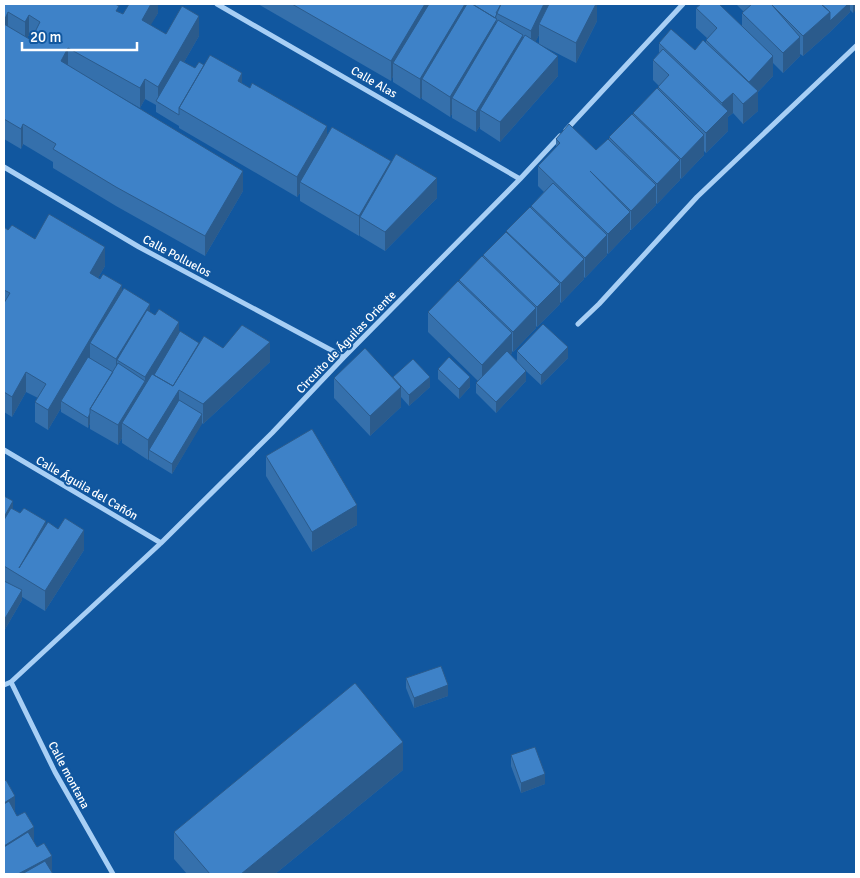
<svg xmlns="http://www.w3.org/2000/svg" width="860" height="878" viewBox="0 0 860 878" font-family="Signika,sans-serif">
<style>
.lines{fill:none;stroke-linecap:round;stroke-linejoin:round}
.street{stroke:#a8cff5;stroke-width:5}
.wall{fill:#3570ac;fill-rule:evenodd}
.shaded-wall{fill:#2b5b8c}
.building{fill:#3e82c8;stroke:#2b5b8c}
.labels{text-anchor:middle;stroke-width:4;stroke-linejoin:round;paint-order:stroke}
.street-label{font-size:12px;fill:#fff;stroke:#11579f}
</style>
<rect width="100%" height="100%" fill="#11579f"/>
<g class="lines">
<path class="street" d="M217,4L520,179
M566,130L683,4
M4,167L139,247L344,357
M578,324L599,304L697,197L856,46
M4,450L161,543
M11,682L55,772L113,874
M4,685L11,682L161,543L272,433L344,357L520,179L560,136"/>
</g>
<path class="wall" d="M4,4L119,12L123,14L158,4V13L150,25L166,34L199,36L184,62L195,68L204,65L242,84L327,135L391,164L437,198L385,251L360,236V234L359,236L300,201V193L297,197L179,128V126L156,112V105L145,99L140,108L107,89L243,191L205,256L116,206L53,168V162L23,144L21,149L4,139ZM29,35L33,37L31,40L27,38Z
M258,4H597V21L576,63L539,44V35L535,42L558,76L500,142L480,129V126L476,132L452,118V114L450,117L422,99V97L420,99L393,82V76L391,81Z
M736,4H856L853,13L850,10V12L830,32L803,56L800,54V56L783,73L773,63V76L758,92V111L743,124L733,113L728,117V131L706,153L704,151V155L681,179L680,178V180L657,204L656,203V205L631,230H630V231L608,254L607,253V255L585,278L584,277V279L561,303L560,302V304L537,327L536,326V328L513,352L512,351V353L510,355L517,361V351L568,358L541,385L526,371V381L496,413L476,393V383L478,381L428,332V312L459,281V280L483,257V255L506,232V231L531,208V206L544,192L538,186V166L556,148V139L596,150L609,141V137L633,115V113L658,90V87L659,86L653,80V60L659,53V43L695,50L706,43V40L707,38L696,28V8L742,26V13L744,12Z
M4,220L5,228L8,230L35,239L105,266L98,278L122,291L179,334L199,343L223,348L270,362L203,424L202,423L172,474L149,460V458L148,460L122,443V438L118,445L90,429V423L88,428L61,412V408L48,430L35,422V402L38,398L26,392L12,417L4,412Z
M438,369L470,387L459,399L438,379Z
M393,377L430,387L409,406L401,397V407L370,436L334,398V378Z
M266,456L357,525L312,552L266,476Z
M4,496L13,509L46,526L84,550L45,611L22,597V600L4,631Z
M406,678L448,696L414,708L406,688Z
M511,755L545,784L521,793L511,766Z
M403,770L275,874H187L174,859V832Z"/>
<path class="shaded-wall" d="M151,4H158V13L142,40V20Z
M425,4H432L393,63V76L391,81V61Z
M465,4H467L422,79V97L420,99V79Z
M544,4H553L539,24V35L531,51V31Z
M596,4H597V21L576,63V43Z
M848,4H850V12L830,32L803,56V36L830,12Z
M853,4H856V10L853,13Z
M8,12V32L4,41V21Z
M29,15V35L25,42V22Z
M496,15L497,39L452,98V114L450,117V97Z
M199,16V36L160,104L158,103V87Z
M523,35V54L480,110V126L476,132V112Z
M800,37V56L783,73V53Z
M68,48V68L61,61Z
M558,56V76L500,142V122Z
M773,56V76L758,92V111L743,124V104L749,99V82Z
M242,73V93L238,81Z
M145,79V99L140,108V88Z
M733,93V113L728,117V131L706,153V133L722,117V103Z
M23,124V144L21,149V129Z
M327,126V146L300,182V193L297,197V177Z
M704,135V155L681,179V159Z
M680,160V180L657,204V184Z
M391,161V181L360,217V234L359,236V216Z
M243,171V191L205,256V236Z
M437,178V198L385,251V232Z
M656,185V205L631,230V211Z
M630,212V231L608,254V234Z
M607,235V255L585,278V258Z
M105,247V266L90,292V273Z
M584,259V279L561,303V283Z
M560,284V304L537,327V307Z
M122,285V305L90,343V359L61,401V408L48,430V410Z
M150,304V323L117,360V377L116,379V359Z
M536,308V328L513,352V332Z
M179,322V341L145,397V377Z
M512,333V353L482,384V365Z
M270,342V362L203,424V404Z
M568,347V358L541,385V375Z
M526,371V381L496,413V402Z
M26,372V392L12,417V397Z
M430,377V387L409,406V395Z
M470,377V387L459,399V389Z
M145,381V400L122,423V438L118,445V425Z
M401,387V407L370,436V416Z
M179,390V410L149,450V458L148,460V440Z
M90,413V423L88,428V418Z
M202,414V424L172,474V464Z
M13,501V521L4,536V517Z
M357,505V525L312,552V532Z
M46,521V541L19,568Z
M84,530V550L45,611V591Z
M22,590V600L4,631V620Z
M448,685V696L414,708V698Z
M403,742V770L275,874H241Z
M545,774V784L521,793V783Z
M15,796V815L4,823V803Z
M34,827V847L4,865V846Z
M52,856V874H18Z"/>
<path class="building" d="M4,4H115L119,6L116,11L123,14L129,4H151L142,20L166,34L182,6L199,16L158,87L145,79L140,88L68,48L61,61L243,171L205,236L116,187L53,149L56,144L23,124L21,129L4,119V24L31,40L40,22L29,15L25,22L8,12L4,21Z
M292,4H425L391,61Z
M429,4H465L420,79L393,63Z
M467,4H472L497,19L450,97L422,79Z
M475,4H501L495,18L474,5Z
M501,4H544L531,31L496,13Z
M549,4H596L576,43L539,24Z
M701,4H719L773,56L749,82L706,40L717,28L696,8Z
M752,4H821L830,12L803,36L772,5L800,37L783,53L742,13Z
M821,4H848L830,21V12Z
M498,20L523,35L476,112L452,98Z
M671,29L695,50L703,40L758,91L743,104L733,93L722,103L659,43Z
M525,35L558,56L500,122L480,110Z
M663,49L728,111L706,133L658,87L669,75L653,60Z
M210,55L242,73L238,81L250,88L252,83L327,126L297,177L179,108Z
M180,60L195,68L199,62L204,65L179,108V115L156,101Z
M657,88L704,135L681,159L633,113Z
M632,114L680,160L657,184L609,137Z
M569,124L596,150L608,139L656,185L631,211L590,171L630,212L608,234L538,166L560,143L556,139Z
M332,127L391,161L359,216L300,182Z
M396,154L437,178L385,232L360,217Z
M553,183L607,235L585,258L531,206Z
M530,207L584,259L561,283L506,231Z
M49,214L105,247L90,273L100,279L103,274L122,285L48,410L35,402L46,384L26,372L12,397L4,392V303L10,293L4,290V227L8,230L12,225L35,239Z
M506,232L560,284L537,307L483,255Z
M482,256L536,308L513,332L459,280Z
M458,281L512,333L482,365L428,312Z
M124,288L150,304L116,359L90,343Z
M159,309L179,322L145,377L117,360L147,310L155,315Z
M543,324L568,347L541,375L517,351Z
M242,325L270,342L203,404L179,390L148,440L122,423L152,374L173,386L204,336L223,348Z
M180,331L199,343L173,386L154,375Z
M365,348L401,387L370,416L334,378Z
M507,351L526,371L496,402L476,383Z
M88,357L113,372L90,409V413L88,418L61,401Z
M449,357L470,377L459,389L438,369Z
M413,359L430,377L409,395L393,377Z
M118,363L145,381L118,425L90,409Z
M179,400L202,414L172,464L149,450Z
M312,429L357,505L312,532L266,456Z
M4,496L13,501L4,517Z
M11,508L20,513L24,508L46,521L19,568L48,522L58,529L65,518L84,530L45,591L4,566V520Z
M4,581L22,590L4,620Z
M441,666L448,685L414,698L406,678Z
M355,683L403,742L241,874H210L174,832Z
M535,747L545,774L521,783L511,755Z
M6,780L15,796L4,803V782Z
M9,801L17,816L25,812L34,827L4,846V804Z
M28,832L37,847L44,843L52,856L18,874H4V847Z
M45,861L53,874H22Z"/>
<g class="labels">
<g class="street-label">
<text transform="translate(374 82) rotate(30)" y="4">Calle Alas</text>
<text transform="translate(177 256) rotate(28)" y="4">Calle Polluelos</text>
<text transform="translate(346 342) rotate(-46)" y="4">Circuito de Águilas Oriente</text>
<text transform="translate(87 488) rotate(30)" y="4">Calle Águila del Cañón</text>
<text transform="translate(69 775) rotate(62)" y="4">Calle montana</text>
</g>
</g>
<rect width="860" height="878" fill="none" stroke="#ffffff" stroke-width="10"/>
<path d="M22 42v8h115v-8" fill="none" stroke="#ffffff" stroke-width="2.5"/>
<text x="30" y="42" font-size="15" fill="#ffffff" stroke="#11579f" stroke-width="4" paint-order="stroke">20 m</text>
</svg>
